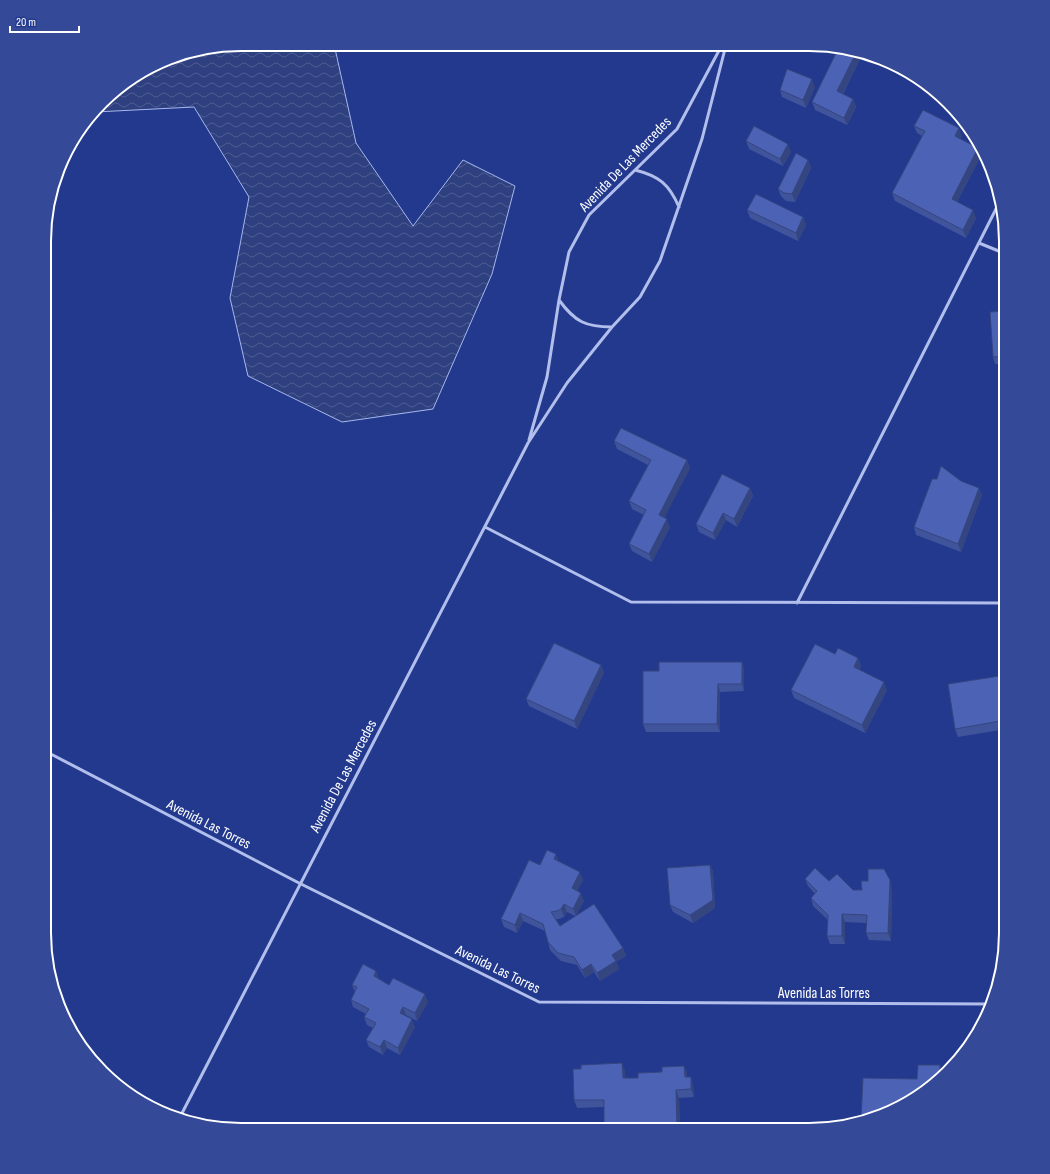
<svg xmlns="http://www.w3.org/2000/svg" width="1050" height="1174" viewBox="0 0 1050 1174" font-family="'Sofia Sans Condensed',sans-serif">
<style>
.water{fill:url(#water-waves);stroke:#a6b7ed}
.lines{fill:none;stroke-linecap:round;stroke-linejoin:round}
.service{stroke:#b2bfec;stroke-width:3}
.wall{fill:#40549c;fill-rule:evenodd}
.shaded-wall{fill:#34457f}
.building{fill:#4b62b5;stroke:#34457f}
.labels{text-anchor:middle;stroke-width:4;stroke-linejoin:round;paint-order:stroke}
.street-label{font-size:15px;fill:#fff;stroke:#22398e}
.rim{fill:none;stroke:#fff;stroke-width:2}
</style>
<defs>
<pattern id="water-waves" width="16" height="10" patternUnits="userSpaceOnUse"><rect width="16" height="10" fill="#2f4080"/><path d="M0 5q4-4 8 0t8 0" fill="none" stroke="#4e5d93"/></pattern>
</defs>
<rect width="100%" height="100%" fill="#22398e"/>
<path class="water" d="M241,44H334L356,143L413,226L463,160L515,186L492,274L433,409L342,422L248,376L230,298L249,197L194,107L95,112L111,93L177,55Z"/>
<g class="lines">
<path class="service" d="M635,170C659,176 669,184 679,207
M979,243L1006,254
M559,300C575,322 586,327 612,327
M529,440L547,377L559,300L569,252L589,215L677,129L722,45
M485,527L631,602L1006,603
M797,603L1000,201
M45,751L299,883L539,1002L991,1004
M179,1119L528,443L567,383L612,327L640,297L660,261L702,139L726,45"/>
</g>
<path class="wall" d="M861,57L843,94L853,99L856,107L847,125L815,110L812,102Z
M815,87L806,108L782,97L780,90Z
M914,126L962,136L960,139L978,148L981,156L957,202L976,218L966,238L895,201L892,193L922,136L917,133Z
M746,141L791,152L783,166L749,149Z
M808,160L811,168L795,202L786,201L781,196L778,189Z
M747,210L803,217L806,225L798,241L750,218Z
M1006,311V364H995L993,357Z
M614,441L687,460L690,468L664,518L670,527L652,562L632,551L629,544L644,515L632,509L629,501L648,465L617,449Z
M961,481L982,495L961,552L916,535L914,527Z
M750,488L753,496L737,527L726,520L715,540L699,532L696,524Z
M835,654L858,658L861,666L859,670L887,690L865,733L794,698L791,690Z
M742,662L744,670V691L720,692V732H646L643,724Z
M601,665L604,673L577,729L529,706L526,699Z
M1006,675V729L958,737L955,729Z
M559,862L583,880L577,891L584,901L576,915L623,948L626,956L616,962L619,969L600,981L594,972L585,978L577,965L561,961L550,950L548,942L545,931L523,921L517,933L504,927L501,919L540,865ZM567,912L575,916L560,926L556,919H559L564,917Z
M710,865L713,872L715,908L693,923L673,912L670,905Z
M805,879L829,881L853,890L892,888L891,941L869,940L866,933V923L845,922V944H830L827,936L828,920L813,906L811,898L815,894L808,886Z
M376,971L379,979L389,985L428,1002L417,1021L406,1015V1016L415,1027L400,1055L387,1048L383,1055L369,1047L366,1040L373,1028L367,1025L364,1017L366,1014L353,1007L351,1000L355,992L352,985Z
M684,1066L687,1073V1077H691L693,1085L694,1097L679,1098L680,1130H606L604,1124V1107L577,1108L574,1100L625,1071V1078H638Z
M943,1073V1077L918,1097L872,1120L862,1122L861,1119Z"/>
<path class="shaded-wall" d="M856,53L860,54L861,57L840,99L837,91Z
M812,79L815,87L806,108L803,100Z
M853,99L856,107L847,125L844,118Z
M959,128L962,136L958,144L955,136Z
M788,144L791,152L783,166L780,159Z
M978,148L981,156L954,207L952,199Z
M808,160L811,168L795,202L792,194Z
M973,210L976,218L966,238L963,230Z
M803,217L806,225L798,241L796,233Z
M687,460L690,468L662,523L659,515Z
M750,488L753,496L737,527L734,519Z
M979,488L982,495L961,552L958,544Z
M723,513L726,520L715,540L713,533Z
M667,519L670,527L652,562L649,554Z
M858,658L861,666L857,675L854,667Z
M742,662L744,670V691L742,684Z
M601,665L604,673L577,729L574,721Z
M884,682L887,690L865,733L862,725Z
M718,684L720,692V732L717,724Z
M556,854L559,862L554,859Z
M710,865L713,872L715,908L693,923L690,915Z
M580,872L583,880L575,896L572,888Z
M890,880L892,888L891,941L888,933Z
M581,893L584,901L576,916L573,909Z
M564,904L567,912L564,917L561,909Z
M520,913L523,921L517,933L515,925Z
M842,914L845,922V944L842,936Z
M623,948L626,956L616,962L619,969L600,981L597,973L612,955Z
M591,964L594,972L585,978L582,970Z
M376,971L379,979L376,984L374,976Z
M425,994L428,1002L417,1021L415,1013Z
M403,1007L406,1015L403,1021L400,1013Z
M412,1019L415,1027L400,1055L398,1048Z
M384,1040L387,1048L383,1055L380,1047Z
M622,1063L625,1071V1086L623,1078Z
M940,1065L943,1073V1077L940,1079Z
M684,1066L687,1073L688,1085L685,1077Z
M691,1077L693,1085L694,1097L691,1089Z
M676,1090L679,1098L680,1130H678L677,1127Z"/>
<path class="building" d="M839,47L856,53L837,91L853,99L844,118L812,102Z
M787,69L812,79L803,100L780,90Z
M923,110L959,128L955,136L978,148L952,199L973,210L963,230L892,193L925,131L914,126Z
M754,126L788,144L780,159L746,141Z
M796,153L808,160L792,194L784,193L778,189Z
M756,194L803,217L796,233L747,210Z
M1006,311V356L993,357L990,312Z
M621,428L687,460L659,515L667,519L649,554L629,544L646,510L629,501L651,460L614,441Z
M941,466L961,481L979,488L958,544L914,527L932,479H937Z
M722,474L750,488L734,519L723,513L713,533L696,524Z
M554,643L601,665L574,721L526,699Z
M815,644L835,654L838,648L858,658L854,667L884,682L862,725L791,690Z
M659,662H742V684H718L717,724H643V671H659Z
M1006,675V720L955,729L948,684Z
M547,850L556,854L554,859L580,872L572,888L581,893L573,909L564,904L561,909L557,911L551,912L560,926L594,904L623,948L612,955L616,961L597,973L591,964L582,970L574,957L558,953L548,942L543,924L520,913L515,925L501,919L529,860L540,865Z
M710,865L713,900L690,915L670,905L667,868Z
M815,868L829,881L837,874L853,890H862L861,881H868V869H884L890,880L888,933H866L867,915L842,914V936H827L828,915L811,898L817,891L805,879Z
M363,964L376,971L374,976L389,985L393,978L425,994L415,1013L403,1007L400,1013L412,1019L398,1048L384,1040L380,1047L366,1040L376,1023L364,1017L369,1009L351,1000L357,987L352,985Z
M622,1063L623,1078H638V1073L662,1072V1067L684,1066L685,1077H691V1089L676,1090L677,1127L630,1128V1123L604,1124V1100H574L573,1069H581V1065Z
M918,1065H940V1079L918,1097L872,1120L861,1119L863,1078L917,1079Z"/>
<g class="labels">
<g class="street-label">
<text transform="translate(625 164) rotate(-46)" y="5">Avenida De Las Mercedes</text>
<text transform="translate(343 776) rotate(-62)" y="5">Avenida De Las Mercedes</text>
<text transform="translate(209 824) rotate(27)" y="5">Avenida Las Torres</text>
<text transform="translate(498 969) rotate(26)" y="5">Avenida Las Torres</text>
<text x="824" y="998">Avenida Las Torres</text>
</g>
</g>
<path d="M0 0H1050V1174H0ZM241 51H809A190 190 0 0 1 999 241V933A190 190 0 0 1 809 1123H241A190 190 0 0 1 51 933V241A190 190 0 0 1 241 51Z" fill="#344997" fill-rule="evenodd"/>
<path class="rim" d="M241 51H809A190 190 0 0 1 999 241V933A190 190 0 0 1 809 1123H241A190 190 0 0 1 51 933V241A190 190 0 0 1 241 51Z"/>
<path d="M10 26v6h69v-6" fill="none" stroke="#ffffff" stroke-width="2"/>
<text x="16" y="26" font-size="12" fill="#ffffff" stroke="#22398e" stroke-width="3" paint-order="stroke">20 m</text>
</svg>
